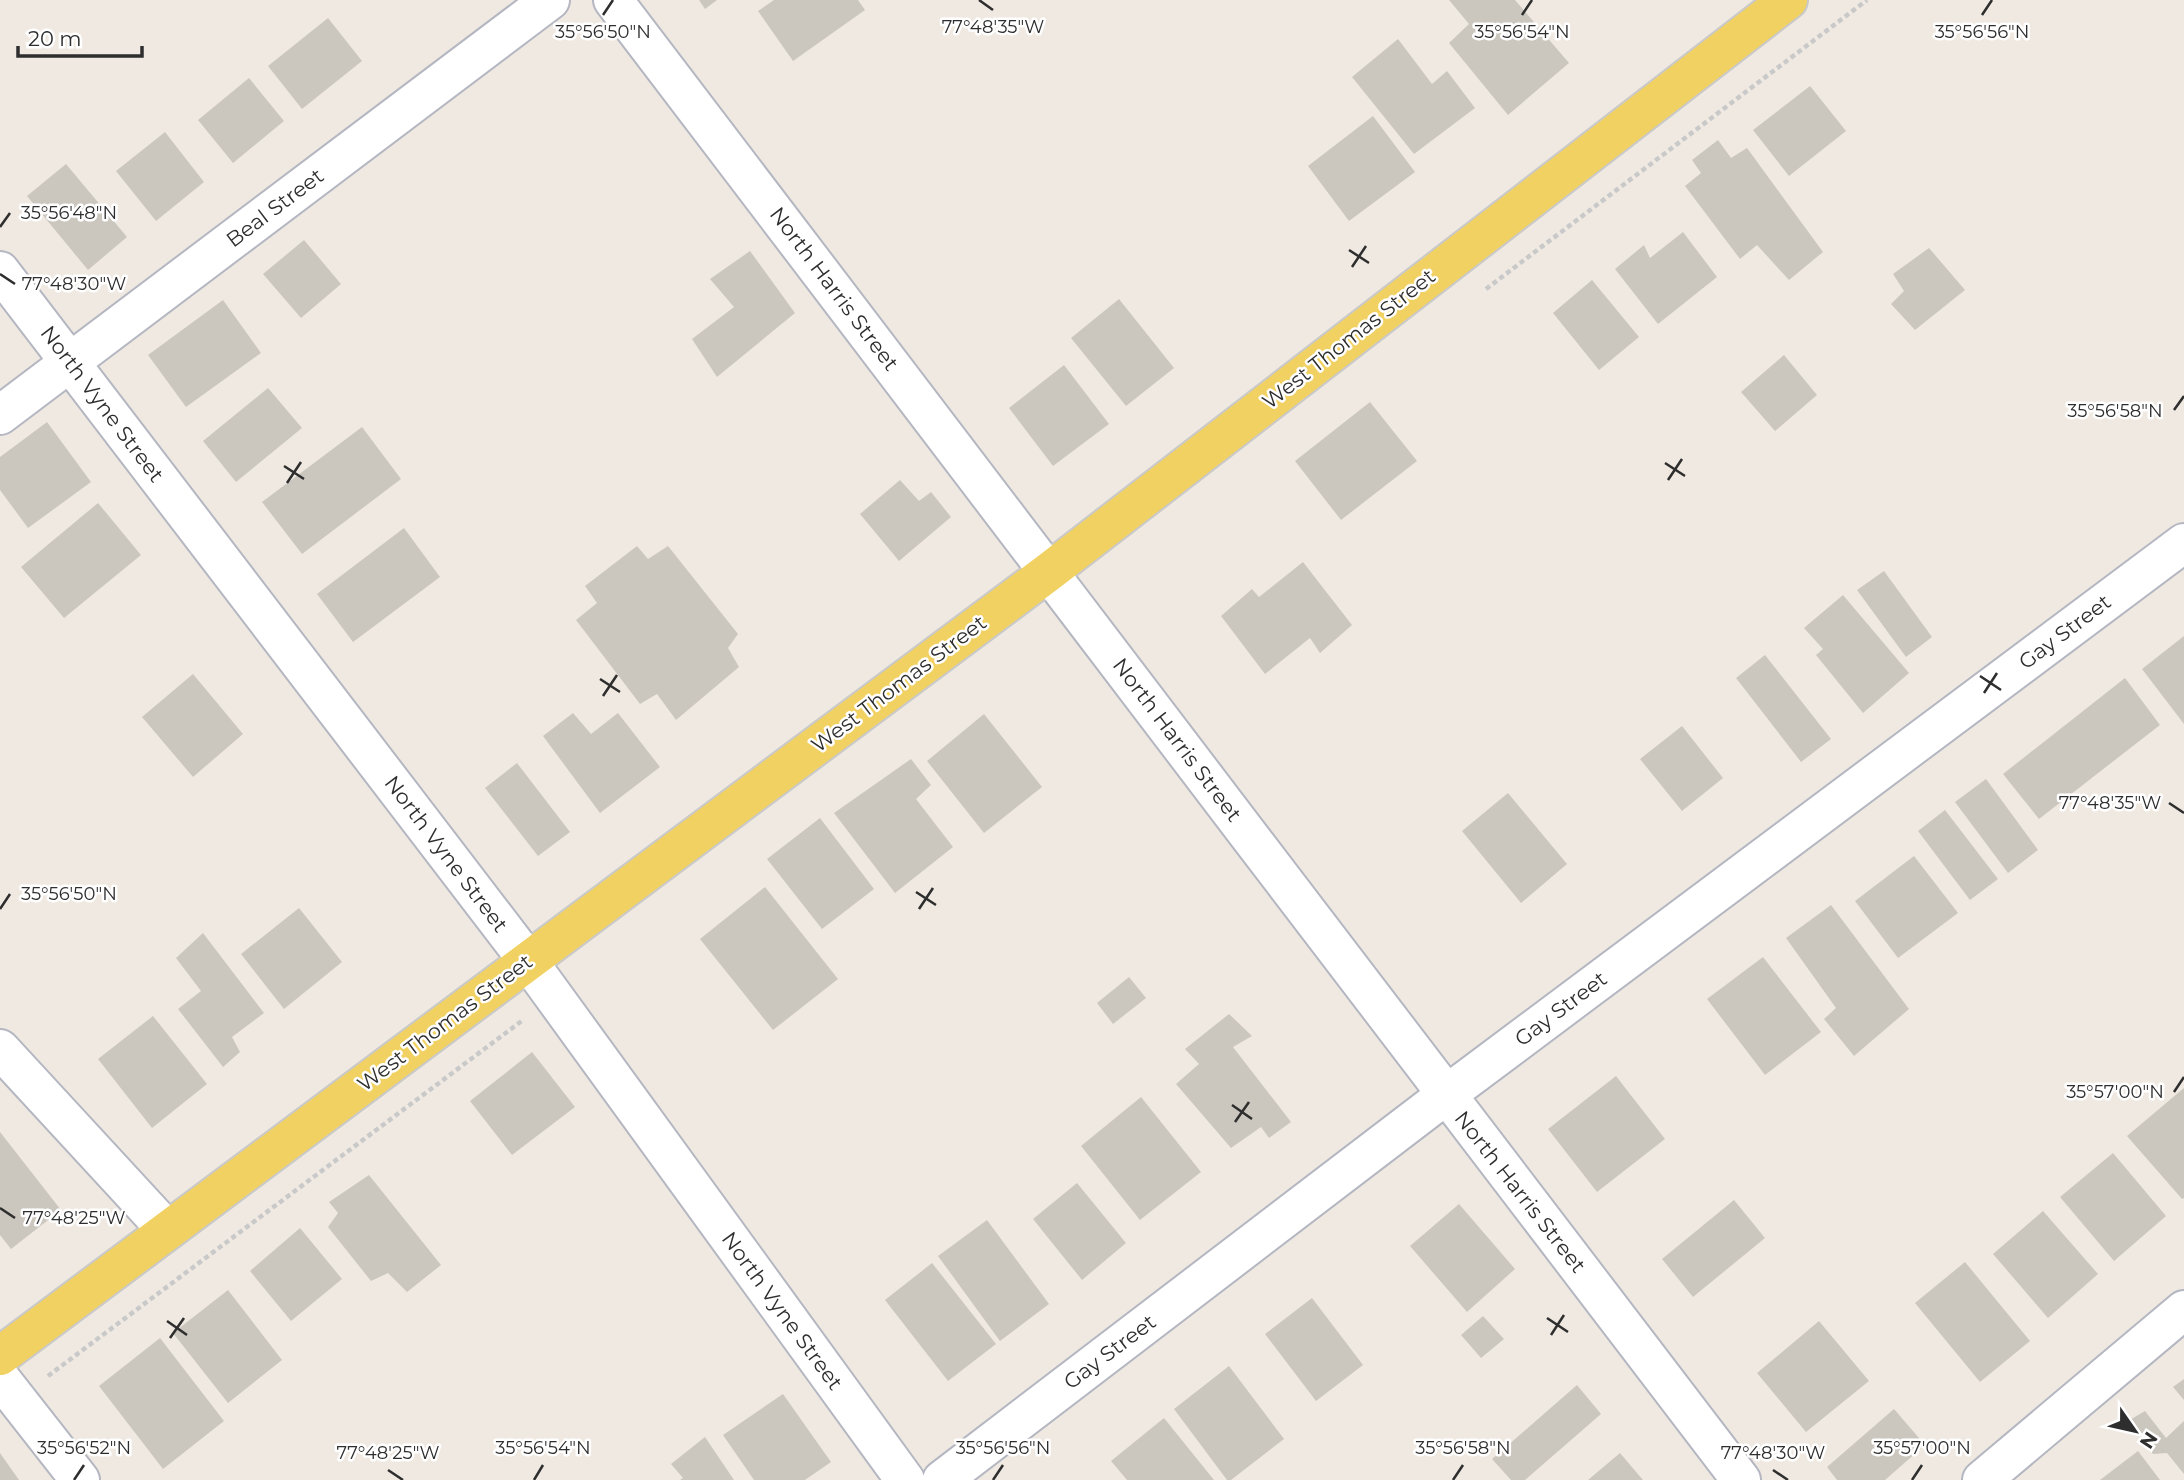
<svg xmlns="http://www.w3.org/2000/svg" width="2184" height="1480" viewBox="0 0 2184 1480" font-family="Montserrat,sans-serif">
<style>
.building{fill:#cbc7bf}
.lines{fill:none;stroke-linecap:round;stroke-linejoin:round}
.minor-casing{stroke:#b4b7c1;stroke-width:42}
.major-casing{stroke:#c9c9c9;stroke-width:42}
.path{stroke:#c9c9c9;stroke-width:4.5;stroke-dasharray:5 3.5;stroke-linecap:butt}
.minor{stroke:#fff;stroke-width:38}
.major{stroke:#f2d163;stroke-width:38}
.ticks{fill:none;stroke:#2e2e2e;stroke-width:2.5}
.labels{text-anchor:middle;stroke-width:5;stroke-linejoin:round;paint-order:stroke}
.street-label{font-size:21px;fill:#2e2e2e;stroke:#fff}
.ticks-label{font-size:18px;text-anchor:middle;fill:#2e2e2e;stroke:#fff;stroke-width:5;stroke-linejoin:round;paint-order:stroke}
</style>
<rect width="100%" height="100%" fill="#efe9e1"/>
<path class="building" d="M699,0H717L705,9Z
M774,0H858L865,10L793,61L758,11Z
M1449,0H1515L1569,63L1508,115L1449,43L1469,24Z
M328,18L362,61L302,109L268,66Z
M1398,39L1432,84L1447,71L1475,108L1414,154L1352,77Z
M249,78L284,121L233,163L198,120Z
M1810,86L1846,131L1789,176L1753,130Z
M1373,116L1415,172L1349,221L1308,166Z
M165,132L204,182L156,221L116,171Z
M1718,140L1731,158L1747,148L1823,252L1789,280L1757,245L1740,259L1685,186L1701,173L1692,160Z
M66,164L127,237L88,270L27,196Z
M1683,232L1717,277L1658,324L1615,269L1644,245L1650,258Z
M304,240L341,284L301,318L263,274Z
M1929,248L1965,290L1915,330L1891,304L1904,291L1893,274Z
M750,251L795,313L717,377L692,339L734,307L710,279Z
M1592,280L1639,337L1599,370L1553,313Z
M1119,299L1174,368L1126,406L1071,338Z
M223,300L261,353L186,407L148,355Z
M1784,355L1817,395L1775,431L1741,392Z
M1064,365L1109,424L1053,466L1009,408Z
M268,388L302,428L236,482L203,441Z
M1370,402L1417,461L1341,520L1295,461Z
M47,422L91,482L28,528L0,490V457Z
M362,427L401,479L302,554L262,502Z
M900,480L919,501L931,492L951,517L899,561L860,514Z
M98,503L141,555L64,618L21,567Z
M404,528L440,577L353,642L317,594Z
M637,546L648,559L668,546L738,634L728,648L739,667L676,720L657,694L640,704L576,620L597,603L585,586Z
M1303,562L1352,625L1320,653L1310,638L1265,674L1221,616L1252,589L1259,597Z
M1884,571L1932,637L1906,657L1857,590Z
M1843,595L1909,673L1863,713L1816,655L1823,649L1804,628Z
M2184,636V724L2142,669Z
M1765,655L1831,739L1801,762L1736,678Z
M193,674L243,734L193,777L142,717Z
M2125,678L2160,725L2039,819L2003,774Z
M573,713L591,734L618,713L660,767L600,813L543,736Z
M984,714L1042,787L984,833L927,761Z
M1682,726L1723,778L1682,811L1640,759Z
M911,759L931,785L916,799L953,847L895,893L834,813Z
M517,763L570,832L538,856L485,788Z
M1986,779L2038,850L2008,873L1955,802Z
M1508,793L1567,864L1521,903L1462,831Z
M1945,810L1998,879L1970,900L1918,831Z
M820,818L874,889L822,929L767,859Z
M1914,856L1958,913L1898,958L1855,901Z
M765,887L838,979L773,1030L700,939Z
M1831,905L1909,1009L1854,1056L1824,1019L1836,1008L1786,938Z
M299,908L342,962L284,1009L241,954Z
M203,933L264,1013L232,1037L240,1052L223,1067L178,1009L201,991L176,958Z
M1763,957L1821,1032L1765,1075L1707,999Z
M1129,977L1146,998L1113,1024L1097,1003Z
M1229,1014L1252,1036L1233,1047L1291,1122L1269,1138L1261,1127L1231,1148L1176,1084L1199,1064L1185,1049Z
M153,1016L207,1084L152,1128L98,1059Z
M532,1052L575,1107L512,1155L470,1101Z
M1616,1076L1665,1139L1597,1192L1548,1129Z
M2184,1088V1198L2182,1199L2127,1136Z
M1141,1097L1201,1172L1140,1220L1081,1146Z
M0,1132L61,1210L11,1249L0,1235Z
M2113,1153L2166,1216L2114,1261L2060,1197Z
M369,1175L441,1265L407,1292L388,1273L371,1281L328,1227L338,1213L329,1202Z
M1077,1183L1126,1243L1082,1280L1033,1219Z
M1734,1200L1765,1238L1693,1297L1662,1259Z
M1459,1204L1515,1269L1467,1312L1410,1246Z
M2043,1211L2098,1274L2048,1318L1993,1254Z
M987,1220L1049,1304L1000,1341L938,1256Z
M300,1228L342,1279L291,1321L250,1271Z
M1965,1262L2030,1341L1980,1382L1915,1303Z
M932,1263L996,1344L948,1381L885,1300Z
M228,1290L282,1360L228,1403L173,1333Z
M1312,1298L1363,1365L1316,1401L1265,1334Z
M1483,1316L1504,1339L1481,1358L1461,1335Z
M1819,1321L1869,1381L1806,1432L1757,1373Z
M160,1338L224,1421L163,1469L99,1386Z
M1229,1366L1284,1439L1231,1480H1227L1174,1409Z
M2184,1379V1400L2173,1387Z
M1577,1385L1601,1414L1525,1480H1511L1492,1459Z
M783,1394L831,1462L805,1480H754L723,1435Z
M1894,1409L1925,1445L1885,1480H1837L1827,1467Z
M2145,1411L2166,1438L2184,1421V1474L2167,1453L2153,1454L2128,1421Z
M1164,1418L1214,1480H1127L1111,1461Z
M705,1437L734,1480H680L683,1478L671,1464Z
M2138,1451L2160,1480H2100Z
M0,1453L19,1480H0Z
M1620,1453L1643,1480H1588Z"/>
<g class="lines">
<g class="minor-casing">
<path id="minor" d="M613,0C990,493 1363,988 1741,1480
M0,271L528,961L905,1480
M0,415L550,0
M0,1049L167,1230
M0,1378L80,1480
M942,1480L1446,1095L2184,543
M1982,1480L2184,1310"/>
</g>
<g class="major-casing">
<path id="major" d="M0,1356L1050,571L1788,0"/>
</g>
<path class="path" d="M1486,289L1867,0
M48,1376L523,1020"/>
<use href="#minor" class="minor"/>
<use href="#major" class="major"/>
</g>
<path class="ticks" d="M979,0L993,10M603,15L613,0M1522,15L1532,0M1982,15L1992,0M0,227L10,213M1349,250L1369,263M1352,267L1366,246M0,274L15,284M2174,410L2184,396M1665,463L1685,476M284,466L304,479M1668,480L1682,459M287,483L301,462M1980,676L2001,690M600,679L620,692M1984,693L1997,673M603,696L617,675M2169,803L2184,813M916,892L936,905M0,909L10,894M919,909L933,888M2174,1092L2184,1077M1232,1105L1252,1119M1235,1122L1249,1102M0,1208L15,1218M1547,1318L1568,1332M167,1321L187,1335M1551,1335L1564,1315M170,1338L184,1318M388,1470L403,1480M1773,1470L1788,1480M74,1480L84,1465M534,1480L543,1465M993,1480L1003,1465M1453,1480L1463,1465M1912,1480L1922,1465"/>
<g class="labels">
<g class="street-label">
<text transform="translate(275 208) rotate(-37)" y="7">Beal Street</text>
<text transform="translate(834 289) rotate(53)" y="7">North Harris Street</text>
<text transform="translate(1349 339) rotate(-38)" y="7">West Thomas Street</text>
<text transform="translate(102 404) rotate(53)" y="7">North Vyne Street</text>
<text transform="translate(2065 632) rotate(-37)" y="7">Gay Street</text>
<text transform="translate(899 684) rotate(-37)" y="7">West Thomas Street</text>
<text transform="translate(1177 740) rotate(53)" y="7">North Harris Street</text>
<text transform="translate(446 854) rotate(53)" y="7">North Vyne Street</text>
<text transform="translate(1561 1009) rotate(-37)" y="7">Gay Street</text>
<text transform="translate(445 1023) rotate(-37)" y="7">West Thomas Street</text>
<text transform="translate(1520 1192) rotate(52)" y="7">North Harris Street</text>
<text transform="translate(782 1311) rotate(54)" y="7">North Vyne Street</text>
<text transform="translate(1110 1352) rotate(-37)" y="7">Gay Street</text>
</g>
</g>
<g class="ticks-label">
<text x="993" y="33">77°48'35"W</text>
<text x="603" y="38">35°56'50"N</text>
<text x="1522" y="38">35°56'54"N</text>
<text x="1982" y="38">35°56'56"N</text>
<text x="69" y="219">35°56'48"N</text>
<text x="74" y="290">77°48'30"W</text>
<text x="2115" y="417">35°56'58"N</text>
<text x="2110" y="809">77°48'35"W</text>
<text x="69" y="900">35°56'50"N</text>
<text x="2115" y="1098">35°57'00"N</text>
<text x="74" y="1224">77°48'25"W</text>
<text x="84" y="1454">35°56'52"N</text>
<text x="543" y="1454">35°56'54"N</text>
<text x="1003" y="1454">35°56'56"N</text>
<text x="1463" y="1454">35°56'58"N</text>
<text x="1922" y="1454">35°57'00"N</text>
<text x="388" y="1459">77°48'25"W</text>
<text x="1773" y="1459">77°48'30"W</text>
</g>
<g transform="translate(2135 1431) rotate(124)" stroke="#ffffff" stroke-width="5" paint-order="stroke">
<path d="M0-5L12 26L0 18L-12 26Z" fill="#2e2e2e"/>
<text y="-10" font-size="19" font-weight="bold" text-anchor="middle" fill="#2e2e2e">N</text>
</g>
<path d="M18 46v10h124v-10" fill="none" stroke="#2e2e2e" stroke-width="3.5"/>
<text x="28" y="46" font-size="21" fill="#2e2e2e" stroke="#ffffff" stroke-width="5" paint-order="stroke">20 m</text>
</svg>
